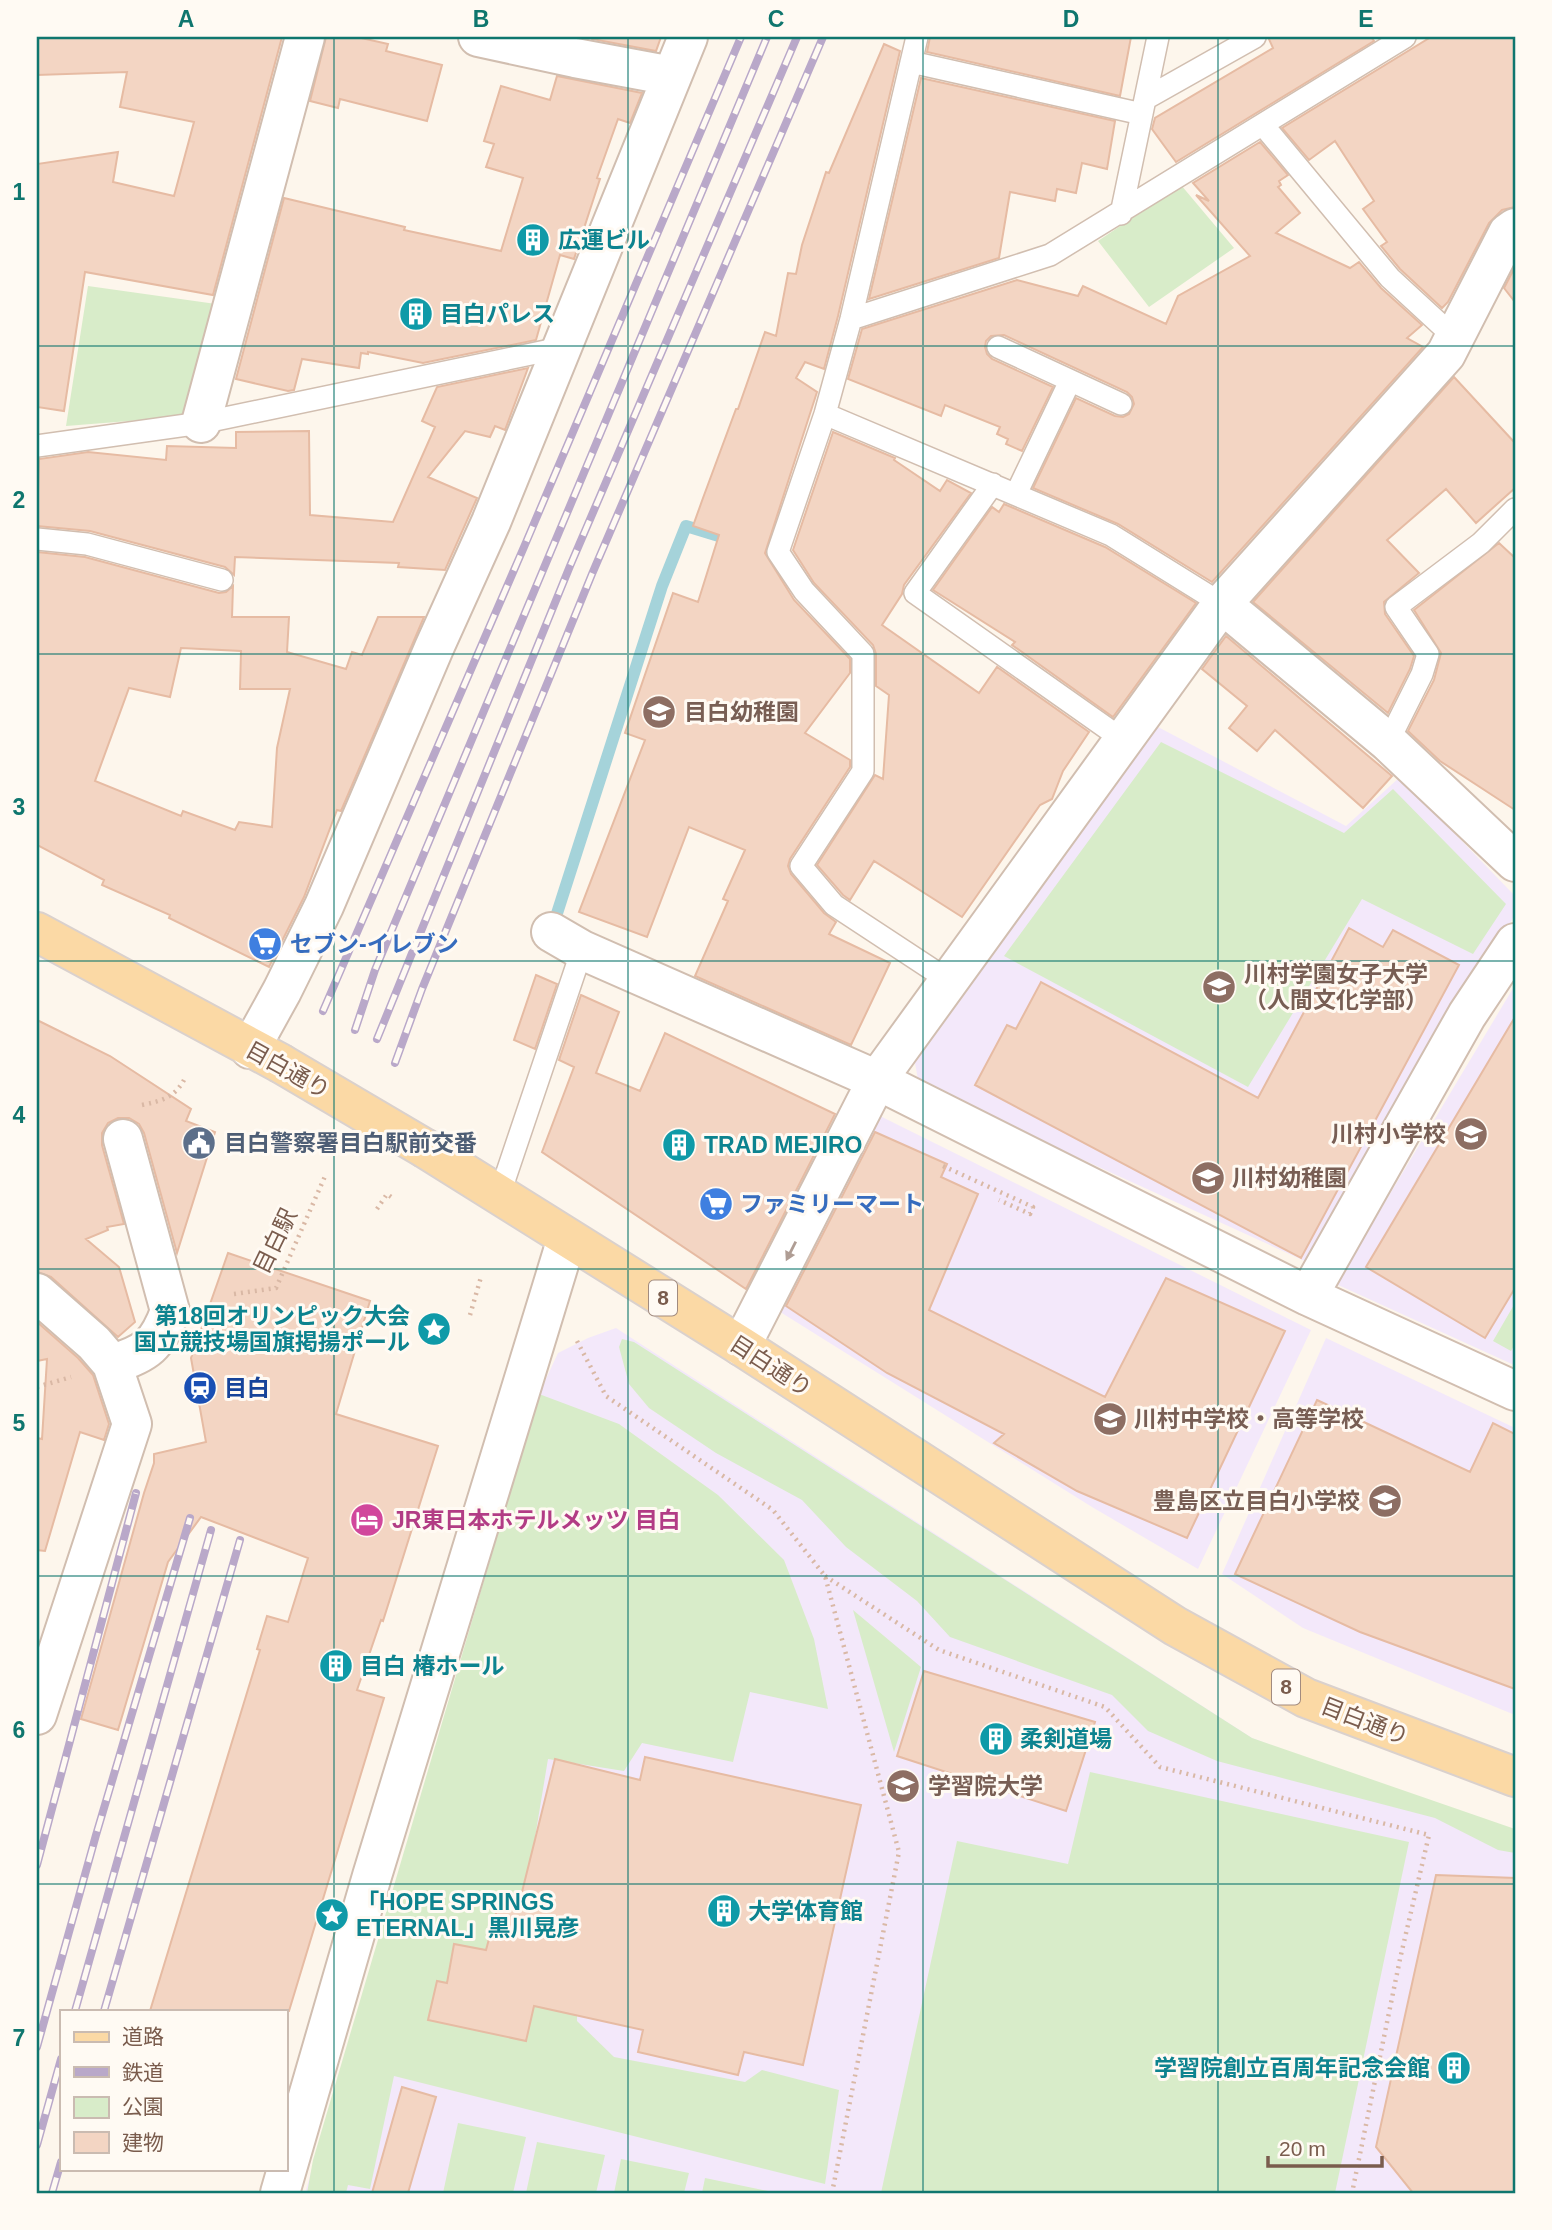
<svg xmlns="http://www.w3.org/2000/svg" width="1552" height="2230" viewBox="0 0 1552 2230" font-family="Helvetica,'Noto Sans JP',sans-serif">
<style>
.education{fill:#f3e8fa}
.green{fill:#d8ecc9}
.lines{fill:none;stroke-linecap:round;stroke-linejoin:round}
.stream{stroke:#a5d3da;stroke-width:12}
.building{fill:#f3d5c3;stroke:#e6bba3;stroke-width:2;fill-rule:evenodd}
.service-casing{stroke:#d1beb0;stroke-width:24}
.minor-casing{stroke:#d1beb0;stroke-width:42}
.tertiary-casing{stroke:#d1beb0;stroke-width:42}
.primary-casing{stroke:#dad1cd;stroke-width:42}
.path{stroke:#d9b8a5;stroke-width:4.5;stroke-dasharray:2 5;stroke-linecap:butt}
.service{stroke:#fff;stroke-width:21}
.minor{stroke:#fff;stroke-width:38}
.tertiary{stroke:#fff;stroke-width:38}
.primary{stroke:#fbd9a5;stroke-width:38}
.rail-casing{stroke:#b9a8c9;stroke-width:8}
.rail{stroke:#fffaf3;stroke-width:5;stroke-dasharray:16;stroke-linecap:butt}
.primary-bridge-casing{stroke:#dad1cd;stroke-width:42;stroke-linecap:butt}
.primary-bridge{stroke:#fbd9a5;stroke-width:38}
.oneway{fill:#af9d94}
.grid{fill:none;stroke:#0f766e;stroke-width:2;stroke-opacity:0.55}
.labels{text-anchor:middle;stroke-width:6;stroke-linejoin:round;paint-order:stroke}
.shield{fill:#fffaf3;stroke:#a28b7f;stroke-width:2}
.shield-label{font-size:21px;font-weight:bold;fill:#7a5c4d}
.culture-label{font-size:23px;font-weight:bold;fill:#0d838f;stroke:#fffaf3;text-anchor:start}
.education-label{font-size:23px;font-weight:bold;fill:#785e54;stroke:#fffaf3;text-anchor:start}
.shop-label{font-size:23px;font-weight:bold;fill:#366cbe;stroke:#fffaf3;text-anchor:start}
.street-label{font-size:23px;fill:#7a5c4d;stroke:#fffaf3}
.service-label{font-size:23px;font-weight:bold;fill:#4e5e75;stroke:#fffaf3;text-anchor:start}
.transit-label{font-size:23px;font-weight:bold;fill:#164399;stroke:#fffaf3;text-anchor:start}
.hotel-label{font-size:23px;font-weight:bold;fill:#b23c85;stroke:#fffaf3;text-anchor:start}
.neatline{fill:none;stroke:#0f766e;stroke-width:2.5}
.grid-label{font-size:23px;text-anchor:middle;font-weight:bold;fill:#0f766e}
</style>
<rect width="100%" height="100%" fill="#fdf6ec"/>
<path class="education" d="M1158,727L1346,826L1400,777L1515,896V915L1452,1012L1309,1263L919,1085L915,1063Z
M1515,985V1363L1514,1365L1336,1284Z
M878,1115L1311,1330L1198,1569L1092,1507L777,1310Z
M616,1328L1252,1738L1515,1835V2193H305L539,1394L558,1353L588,1338Z
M1326,1338L1515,1428V1715L1303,1628L1222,1574Z"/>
<path class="green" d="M1181,185L1234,248L1149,307L1098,241Z
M88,286L216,304L192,416L66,426Z
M1161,742L1344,833L1393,789L1506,904L1473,954L1362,899L1248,1087L1004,956Z
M1515,1303V1344L1511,1351L1493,1341Z
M622,1339L634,1342L1252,1738L1515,1829V1853L1498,1850L1435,1818L1217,1761L1148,1731L1112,1695L950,1637L917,1601L846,1547L802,1500L716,1453L649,1408L629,1384L619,1347Z
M539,1394L619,1424L718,1495L784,1560L814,1639L828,1709L750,1692L733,1762L642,1743L624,1771L548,1759L516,1952L577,1980V2021L614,2057L745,2082L762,2070L839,2090L825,2184L394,2076L370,2189L348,2185L346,2193H307L313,2160Z
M853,1610L921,1667L894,1752Z
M1090,1772L1409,1842L1335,2193H881L957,1841L1068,1864Z
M458,2123L526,2137L513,2193H443Z
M537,2142L605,2155L596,2193H526Z
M621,2159L689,2173L684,2193H614Z
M705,2178L773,2192L702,2193Z"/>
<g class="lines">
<path class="stream" d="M552,929L662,586L686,526L735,541"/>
</g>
<path class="building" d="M37,37H282L213,295L85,272L64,411L37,407V164L118,152L113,182L174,196L194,122L120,107L127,72L37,75Z
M326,37H357L388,44L386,51L442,65L427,121L340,99L338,108L310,101Z
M592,37H661L656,51L592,39Z
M930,37H1131L1120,96L927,52Z
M1268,37H1371L1374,41L1176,162L1152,129L1155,118L1273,48Z
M1431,37H1515V207L1502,210L1489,223L1448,302L1442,308L1400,269L1381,246L1387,242L1363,209L1374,201L1335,141L1309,160L1282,128Z
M884,44L900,51L838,316L824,369L805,362L796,378L817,392L765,553L794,600L850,659V673L805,733L850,760V767L790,859L788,866L791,874L824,913L836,922L829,934L890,963L851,1045L695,976L728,901L723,899L745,850L689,827L647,937L579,912L645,740L625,733L673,593L698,602L719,535L693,526L703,498L736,409H738L765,332L776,336L788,273L796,274L802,245L826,172L829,173Z
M557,76L642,93L630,123L618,119L597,178L600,179L574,259L560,255L536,340L423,363L368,352V354L361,353L359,368L302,359L294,390L288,391L236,379L284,198L405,227L404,230L501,251L523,178L486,167L494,144L484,141L501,86L550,100Z
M921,78L1115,121L1107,169L1082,163L1076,193L1057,189L1055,201L1010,192L999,258L869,299Z
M1260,142L1288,175L1279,181L1281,185L1278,187L1300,213L1276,233L1350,268L1359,262L1381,288L1422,325L1407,338L1423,347L1212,582L1118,524L1033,488L1076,398L1115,416L1123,417L1129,414L1134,404L1132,397L1127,392L1004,335L991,336L986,341L985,347L987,354L992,359L1053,387L1022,451L1006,444L1008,439L997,434L1000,427L945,405L941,416L848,379L862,329L1017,280L1078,296L1083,286L1166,324L1178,296L1250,256L1196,195L1209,201L1193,183Z
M1515,267V302L1504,288Z
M528,368L505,430L495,426L490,437L465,431L428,477L477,498L445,570L398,567L399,563L235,557L234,575L225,567L90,531L37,526L39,459L88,452L166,460L167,446L236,448V432L309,431L310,515L393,522L435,427L422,421L437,387Z
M1454,377L1515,443V488L1476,523L1446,489L1387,540L1419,573L1384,602L1385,614L1414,656L1410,669L1388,713L1253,602Z
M833,432L895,458L894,460L940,491L947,480L971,493L904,585L902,594L882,625L979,693L997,667L1089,732L1063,771L1052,799L1040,805L962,917L874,861L850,900L843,895L817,865L875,775L883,779L889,695L876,686V654L873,645L814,583L793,550Z
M1004,504L1105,547L1196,603L1113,717L1012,645L1015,642L933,590L992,507L999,512Z
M1499,543L1515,558V810L1440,761L1408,731L1434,680L1441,653L1414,610Z
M37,552L85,557L219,593L226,592L233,586L232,617H289L287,652L346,669L352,652L362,655L378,617H424L341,811L337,810L304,897L269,967L169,918L170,915L102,885L104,880L37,845ZM181,648L241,651L240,689H290L277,748L272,827L239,822L235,830L183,811L181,816L95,781L129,688L170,697Z
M1226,636L1392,776L1363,808L1275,730L1257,751L1229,728L1247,706L1202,669Z
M1349,928L1383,947L1393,930L1459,965L1301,1258L975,1085L1007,1025L1016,1029L1041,982L1258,1098Z
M536,975L557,984L535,1049L514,1040Z
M581,995L619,1012L596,1073L640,1091L665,1033L835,1114L746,1289L542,1152L574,1067L559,1060Z
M1515,1017V1288L1485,1338L1366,1267Z
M37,1020L110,1056L191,1109L186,1121L215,1132L177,1253L144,1133L139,1124L129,1118H118L108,1123L102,1133V1145L124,1224L107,1227L108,1230L86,1239L119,1267L135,1322L118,1337L51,1277L37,1272Z
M875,1132L947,1164L941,1177L978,1194L929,1310L1105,1397L1166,1278L1285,1331L1187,1538L1077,1491L994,1443L1004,1434L887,1373L786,1306Z
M228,1253L370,1301L336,1414L438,1446L383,1621L381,1620L357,1690L384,1698L289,2011H150L260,1650L257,1649L267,1616L288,1622L308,1558L201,1517L168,1562L118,1730L81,1719L144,1493L154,1463V1454L206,1442L191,1358Z
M37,1322L78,1358L93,1375L109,1424L104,1440L80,1432L45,1551L37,1550V1438L42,1439L47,1359L37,1361Z
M1317,1400L1470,1472L1493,1423L1515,1434V1689L1360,1632L1235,1574Z
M924,1671L1095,1722L1066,1811L897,1756Z
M645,1757L861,1805L803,2065L744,2052L738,2075L638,2052L643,2030L534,2006L526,2041L428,2020L437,1981L447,1983L454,1944L486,1950L501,1895L520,1900L555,1759L640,1780Z
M1436,1875L1515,1878V2193H1413L1376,2147Z
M402,2087L436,2097L408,2193H372Z"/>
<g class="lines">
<g class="service-casing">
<path id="service" d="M917,37L851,319L825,414L778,552L804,591L863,654V771L801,866L834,905L948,980
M911,62L1142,114
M1145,99L1255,37
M1263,125L1390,278L1454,337
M1121,214L1158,37
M851,319L1050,255L1405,37
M998,347L1121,404
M825,414L1111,535L1222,604
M37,446L201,423L560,348
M993,484L915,593L1122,739
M1016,494L1070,381
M37,539L87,544L222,580
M1388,742L1422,674L1428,654L1396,607L1481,543L1515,509
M499,1196L582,950"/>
</g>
<g class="minor-casing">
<path id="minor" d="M478,37L575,58L672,76
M201,423L305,37
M1222,604L1388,742L1515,862
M551,932L582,950L877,1080L1308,1296L1515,1391
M250,1049L282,991L324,906L434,648L491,522L688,37
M37,1293L94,1343L112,1364L132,1424L37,1715
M1308,1296L1467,1015L1515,943
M741,1346L877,1080L1222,604L1446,354L1508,233L1515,228
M112,1364C147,1354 158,1344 170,1311L123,1139"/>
</g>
<g class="tertiary-casing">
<path id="tertiary" d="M280,2193L372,1876L567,1238"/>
</g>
<g class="primary-casing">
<path id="primary" d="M37,932L280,1063
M426,1149L741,1346L1175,1626L1306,1698L1515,1777"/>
</g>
<path class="path" d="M142,1105C161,1101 174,1098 184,1080
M943,1166L1033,1207L1030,1214L999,1200
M377,1209L387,1194L394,1199
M234,1294L276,1288L326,1174
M470,1315L481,1277
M577,1341L606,1396L773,1510L825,1576L899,1852L832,2193
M37,1387L71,1377
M825,1576L939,1650L1105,1707L1160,1767L1429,1835L1400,1959L1352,2193"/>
<use href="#service" class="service"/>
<use href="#minor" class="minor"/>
<use href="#tertiary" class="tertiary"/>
<use href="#primary" class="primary"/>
<g class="rail-casing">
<path id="rail" d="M323,1011L524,547L741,37
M355,1030L375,970L767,37
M377,1039L570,566L797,37
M395,1063L422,989L592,574L823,37
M37,1865L136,1493
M75,2011L211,1530
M104,2011L240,1540
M37,2047L96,1835L190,1518
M37,2145L61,2059
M52,2193L61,2162"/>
</g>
<use href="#rail" class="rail"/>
<g class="primary-bridge-casing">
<path id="primary-bridge" d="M280,1063L426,1149"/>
</g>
<use href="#primary-bridge" class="primary-bridge"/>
</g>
<defs><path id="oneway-solid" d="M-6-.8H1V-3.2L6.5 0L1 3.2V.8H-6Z" transform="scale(1.75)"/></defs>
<use class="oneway" href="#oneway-solid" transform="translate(791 1251) rotate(117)"/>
<path class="grid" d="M334,37V2193M628,37V2193M923,37V2193M1218,37V2193M37,346H1515M37,654H1515M37,961H1515M37,1269H1515M37,1576H1515M37,1884H1515"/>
<defs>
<g id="building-disc" transform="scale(1.75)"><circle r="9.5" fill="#0f9aa8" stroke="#fffaf3"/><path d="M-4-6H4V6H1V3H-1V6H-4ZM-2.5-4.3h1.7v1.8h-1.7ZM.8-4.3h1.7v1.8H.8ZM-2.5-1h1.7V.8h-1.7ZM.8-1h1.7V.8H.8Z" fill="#fff"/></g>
<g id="school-disc" transform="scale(1.75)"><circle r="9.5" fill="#8d6e63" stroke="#fffaf3"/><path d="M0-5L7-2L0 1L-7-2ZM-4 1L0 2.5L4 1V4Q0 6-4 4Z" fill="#fff"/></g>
<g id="supermarket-disc" transform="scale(1.75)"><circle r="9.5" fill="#3f7fe0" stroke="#fffaf3"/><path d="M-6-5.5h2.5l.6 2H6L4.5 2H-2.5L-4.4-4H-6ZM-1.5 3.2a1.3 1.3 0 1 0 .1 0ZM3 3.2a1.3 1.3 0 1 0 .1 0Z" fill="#fff"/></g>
<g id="university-disc" transform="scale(1.75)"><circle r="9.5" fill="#8d6e63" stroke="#fffaf3"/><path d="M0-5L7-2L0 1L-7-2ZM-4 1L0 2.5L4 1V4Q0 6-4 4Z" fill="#fff"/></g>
<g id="civic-disc" transform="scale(1.75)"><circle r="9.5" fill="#5c6f8a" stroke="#fffaf3"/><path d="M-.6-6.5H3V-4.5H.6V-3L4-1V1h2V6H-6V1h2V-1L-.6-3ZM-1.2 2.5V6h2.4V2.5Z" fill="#fff"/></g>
<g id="sight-disc" transform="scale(1.75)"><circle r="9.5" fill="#0f9aa8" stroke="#fffaf3"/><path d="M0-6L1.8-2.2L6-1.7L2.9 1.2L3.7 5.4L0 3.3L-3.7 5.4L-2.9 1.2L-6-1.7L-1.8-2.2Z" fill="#fff"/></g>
<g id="station-disc" transform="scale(1.75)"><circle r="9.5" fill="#1a4fb4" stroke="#fffaf3"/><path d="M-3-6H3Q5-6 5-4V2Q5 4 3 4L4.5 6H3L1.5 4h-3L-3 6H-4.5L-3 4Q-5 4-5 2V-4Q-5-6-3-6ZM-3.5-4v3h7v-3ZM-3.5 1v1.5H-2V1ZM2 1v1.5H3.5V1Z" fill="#fff"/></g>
<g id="hotel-disc" transform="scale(1.75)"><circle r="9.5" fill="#d1479c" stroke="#fffaf3"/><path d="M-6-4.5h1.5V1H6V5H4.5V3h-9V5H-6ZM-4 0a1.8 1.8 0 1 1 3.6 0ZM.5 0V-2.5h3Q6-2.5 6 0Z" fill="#fff"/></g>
</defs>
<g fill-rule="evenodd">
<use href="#building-disc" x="533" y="240"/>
<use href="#building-disc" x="416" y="314"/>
<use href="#school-disc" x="659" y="712"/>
<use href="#supermarket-disc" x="265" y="944"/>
<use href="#university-disc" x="1219" y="987"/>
<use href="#school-disc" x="1471" y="1134"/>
<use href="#civic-disc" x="199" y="1143"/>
<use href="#building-disc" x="679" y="1145"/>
<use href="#school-disc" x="1208" y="1178"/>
<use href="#supermarket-disc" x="716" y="1204"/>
<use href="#sight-disc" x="434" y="1329"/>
<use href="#station-disc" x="200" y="1388"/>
<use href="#school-disc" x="1110" y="1419"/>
<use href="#school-disc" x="1385" y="1501"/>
<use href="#hotel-disc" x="367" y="1520"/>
<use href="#building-disc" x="336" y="1666"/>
<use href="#building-disc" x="996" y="1739"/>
<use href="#university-disc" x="903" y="1786"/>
<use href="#building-disc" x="724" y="1911"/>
<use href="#sight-disc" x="332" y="1915"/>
<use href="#building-disc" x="1454" y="2068"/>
</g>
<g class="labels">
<g class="shield">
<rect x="649" y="1280.5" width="28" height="35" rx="5"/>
<rect x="1272" y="1669.5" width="28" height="35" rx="5"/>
</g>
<g class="shield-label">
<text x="663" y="1305">8</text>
<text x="1286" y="1694">8</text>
</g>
<g class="culture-label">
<text x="558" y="248">広運ビル</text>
<text x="440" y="322">目白パレス</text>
<text x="704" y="1153">TRAD MEJIRO</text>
<text x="410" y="1324" text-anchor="end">第18回オリンピック大会<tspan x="410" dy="26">国立競技場国旗掲揚ポール</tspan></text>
<text x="360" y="1674">目白 椿ホール</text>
<text x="1020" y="1747">柔剣道場</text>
<text x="356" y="1910">「HOPE SPRINGS<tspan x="356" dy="26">ETERNAL」黒川晃彦</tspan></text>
<text x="748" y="1919">大学体育館</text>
<text x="1430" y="2076" text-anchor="end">学習院創立百周年記念会館</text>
</g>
<g class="education-label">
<text x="684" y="720">目白幼稚園</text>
<text x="1244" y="982">川村学園女子大学<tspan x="1244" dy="26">（人間文化学部）</tspan></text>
<text x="1446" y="1142" text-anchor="end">川村小学校</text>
<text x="1232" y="1186">川村幼稚園</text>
<text x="1134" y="1427">川村中学校・高等学校</text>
<text x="1360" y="1509" text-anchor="end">豊島区立目白小学校</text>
<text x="928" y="1794">学習院大学</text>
</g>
<g class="shop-label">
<text x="290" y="952">セブン-イレブン</text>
<text x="740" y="1212">ファミリーマート</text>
</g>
<g class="street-label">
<text transform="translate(288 1070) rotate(29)" y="8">目白通り</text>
<text transform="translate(275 1241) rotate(-64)" y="8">目白駅</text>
<text transform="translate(771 1366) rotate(33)" y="8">目白通り</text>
<text transform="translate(1365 1721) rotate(21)" y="8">目白通り</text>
</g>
<g class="service-label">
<text x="224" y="1151">目白警察署目白駅前交番</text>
</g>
<g class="transit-label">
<text x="224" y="1396">目白</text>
</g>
<g class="hotel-label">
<text x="392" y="1528">JR東日本ホテルメッツ 目白</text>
</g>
</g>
<rect width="1552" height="2230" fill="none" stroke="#fffaf3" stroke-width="77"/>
<rect x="60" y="2010" width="228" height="161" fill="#fffaf3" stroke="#cabbb1" stroke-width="2"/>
<rect x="74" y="2032" width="35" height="10" fill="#fbd9a5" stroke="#cabbb1" stroke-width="2"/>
<text x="122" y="2044" font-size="21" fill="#7a5c4d">道路</text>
<rect x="74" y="2067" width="35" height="10" fill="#b9a8c9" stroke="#cabbb1" stroke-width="2"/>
<text x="122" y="2080" font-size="21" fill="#7a5c4d">鉄道</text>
<rect x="74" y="2097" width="35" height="21" fill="#d8ecc9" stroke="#cabbb1" stroke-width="2"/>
<text x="122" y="2114" font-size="21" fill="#7a5c4d">公園</text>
<rect x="74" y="2132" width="35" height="21" fill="#f3d5c3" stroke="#cabbb1" stroke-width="2"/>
<text x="122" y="2150" font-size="21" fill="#7a5c4d">建物</text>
<path d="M1268 2156v10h114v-10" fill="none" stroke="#7a5c4d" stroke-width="3.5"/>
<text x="1279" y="2156" font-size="21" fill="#7a5c4d" stroke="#fffaf3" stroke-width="5" paint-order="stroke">20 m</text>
<rect x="38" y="38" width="1476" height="2154" class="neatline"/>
<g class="grid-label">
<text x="186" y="27">A</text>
<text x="481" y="27">B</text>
<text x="776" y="27">C</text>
<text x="1071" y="27">D</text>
<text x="1366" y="27">E</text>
<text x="19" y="200">1</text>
<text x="19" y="508">2</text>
<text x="19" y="815">3</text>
<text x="19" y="1123">4</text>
<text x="19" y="1431">5</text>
<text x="19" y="1738">6</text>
<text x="19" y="2046">7</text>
</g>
</svg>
